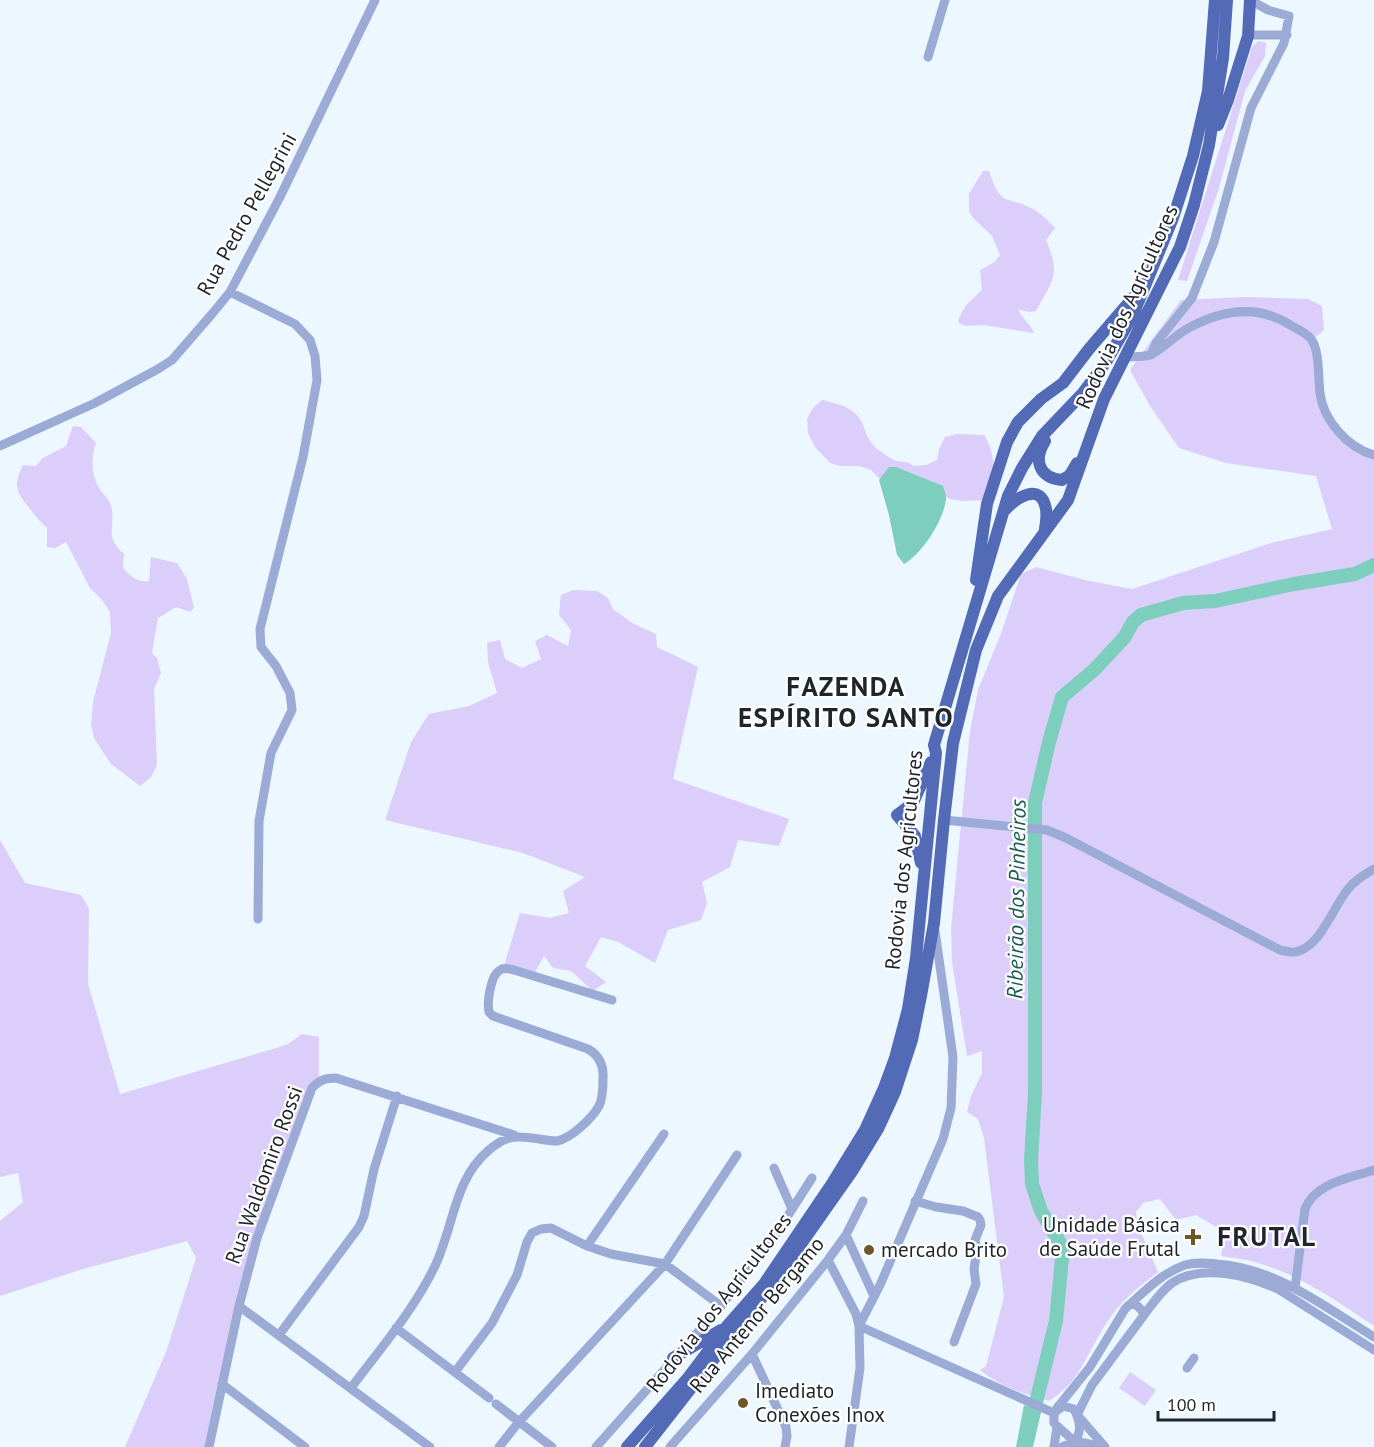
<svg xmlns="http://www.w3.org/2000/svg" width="1374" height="1447" viewBox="0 0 1374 1447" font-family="'PT Sans',sans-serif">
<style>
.green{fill:#dbcefa}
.water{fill:#7dcebd}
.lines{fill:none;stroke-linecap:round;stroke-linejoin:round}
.river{stroke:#7dcebd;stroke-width:14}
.minor{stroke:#9babd6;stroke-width:9}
.major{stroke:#536ab6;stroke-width:12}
.poi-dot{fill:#6a5826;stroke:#fff;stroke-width:2}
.labels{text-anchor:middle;stroke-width:4.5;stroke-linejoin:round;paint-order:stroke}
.street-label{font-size:21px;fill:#1f2529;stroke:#fff}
.poi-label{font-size:21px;fill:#1f2529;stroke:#fff;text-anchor:start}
.water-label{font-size:22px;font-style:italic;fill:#1a5c51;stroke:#fff}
.district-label{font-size:27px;font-weight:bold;letter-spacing:1.5px;fill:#1f2529;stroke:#fff}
</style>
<rect width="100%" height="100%" fill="#edf7ff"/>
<path class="green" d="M1258,41L1266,43L1265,56L1245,91L1219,188L1187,281L1178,280L1252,47Z
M983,171H989C1002,209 1004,194 1033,209C1041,213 1048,221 1055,228L1046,240C1061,276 1053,279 1036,311L1029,312L1018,309C1022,319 1030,323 1034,333L983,325L966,326L959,323L958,320L966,305L982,290L980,270L995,262L1000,255L992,236L973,218L969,211V194Z
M1246,297L1308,299L1322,306L1324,330L1312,340L1320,395L1339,431L1374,455V1326C1338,1302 1300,1275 1258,1263C1246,1259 1233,1258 1221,1256L1225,1232L1196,1215L1176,1220L1160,1199L1143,1203L1136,1212L1137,1223L1158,1272C1133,1291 1117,1304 1101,1332C1084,1360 1078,1383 1049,1401C1025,1394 999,1386 980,1370L986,1366L1004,1297L984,1138L978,1119L967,1112L971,1096L982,1073V1051L967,1056L952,962L951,928L970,731L978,690L1002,631L1021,574L1036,567L1085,580L1132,589L1271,543L1332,529L1316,476L1226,463L1179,448L1150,406L1130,370L1181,300Z
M822,400C842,405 856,407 864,427C866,434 870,443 876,448C880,451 887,456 892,459C899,463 907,460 914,466L926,465L937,460L939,449L945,437L957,434L984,435C996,453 996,480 989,500L962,501L950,499L927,486L880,479L871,470L859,466H840L830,463L815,447L808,433L807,419L813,408Z
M73,426L81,427L96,443C91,457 91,474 99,488C101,493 108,497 110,503C118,524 102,536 124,554L123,568C130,576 138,583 149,581L151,557L177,563L187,579L194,608L190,612L176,607L158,618L152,653L157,658L161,673L154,689L157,765L151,777L140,786L111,764L94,738L91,725L93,702L111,633L110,612L102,600L90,588L66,542L55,548L47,547V528C39,521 34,514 27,505C15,491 14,483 23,465L36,466L43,458L66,446Z
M573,590L597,591L608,598L613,609L632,623L656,634L657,647L698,667L673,779L789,819L779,846L738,840L730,867L702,882L707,903L701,920L668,930L655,963L618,942L601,937L585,966L606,982L593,991L571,971L553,968L544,956L535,972L504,966L520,913L550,918L569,913L563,891L585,877L523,853L385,820L411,742L429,714L469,706L497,693L488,662L487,643L500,640L505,659L522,668L541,659L535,641L547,635L568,646L571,630L559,615L561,595Z
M0,840L25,883L81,895L89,909L88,984L120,1094L273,1049L288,1044L302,1034L319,1037V1080L257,1238L209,1447H125L166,1352L196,1258L187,1241L83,1269L0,1296V1221L23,1202L18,1173L0,1177Z
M1130,1372L1156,1390L1145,1406L1119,1388Z"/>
<path class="water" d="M889,467H896L943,486C944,491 947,495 946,500C943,521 922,554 904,564L897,555L889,515L879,480Z
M1024,1405L1041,1412L1033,1447H1016Z"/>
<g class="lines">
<path class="river" d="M1025,1447L1056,1321L1063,1248L1041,1211L1032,1184L1031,1160L1035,1093V803L1049,742L1062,697L1094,670L1124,638L1133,622L1141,615L1183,603L1215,601L1294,584L1355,574L1374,565"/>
<path class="minor" d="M1249,35H1287
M928,57L945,0
M230,292L295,324L310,340L315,356L317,380L303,457L260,629L261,647L276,666L290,693L292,710L271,753L259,821L258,919
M1151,355L1156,343L1192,298L1214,242L1251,108L1284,43L1289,16L1268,10L1250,0
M1125,357C1132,356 1145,358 1152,354C1163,348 1174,337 1185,330C1220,310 1257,303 1292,326C1298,329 1307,334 1311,339C1320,350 1318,379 1320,393C1323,420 1348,448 1374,455
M0,446L95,403L158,369L172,360L212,314L230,292L280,197L375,0
M944,820L1047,830L1066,838L1280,950C1286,951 1292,954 1299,951C1321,944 1334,906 1348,889C1354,881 1365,874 1374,869
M774,1168L792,1209
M915,1201L936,1207L963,1211L978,1217L980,1220L981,1225L975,1240L977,1249L974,1269L976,1284L954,1342
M846,1235L874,1296
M587,1246L664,1134
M828,1260L856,1314L859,1326
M1295,1288L1305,1209C1315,1183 1349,1178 1374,1170
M1129,1305C1146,1290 1162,1273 1185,1265C1195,1262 1206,1263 1217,1264C1276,1268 1325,1307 1374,1337
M239,1306L430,1447
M1144,1315C1153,1303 1161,1291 1172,1283C1202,1263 1248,1276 1278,1289L1374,1350
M859,1326L1054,1413
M396,1328L489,1398
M279,1335L359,1227L364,1216L374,1169L397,1096
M752,1354L786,1427L787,1436L785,1447
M1187,1368L1194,1358
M455,1372L492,1323L517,1275L527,1242L532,1233L541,1229L551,1228L587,1246L611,1254L665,1264L721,1306
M222,1384L305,1447
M351,1388C380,1349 413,1311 434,1268C454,1228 453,1180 489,1150C508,1134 516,1136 539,1139C545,1140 552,1141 557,1141C572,1138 592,1118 599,1106C603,1098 603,1088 603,1079C604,1066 600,1056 588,1049L493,1016L489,1012C487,1003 490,976 500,970C504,967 510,969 514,970L612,1000
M496,1404L552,1447
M1063,1406L1074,1409C1080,1421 1082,1430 1075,1442L1054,1423V1413Z
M1057,1408L1090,1367L1125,1309L1129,1305C1137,1303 1141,1308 1144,1315L1092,1385L1077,1415
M1079,1417L1105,1447
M209,1447L239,1306L257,1238L312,1088C320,1080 325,1078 336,1078L514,1135
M499,1447L518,1423L665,1264L737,1155
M596,1447L721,1306L778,1231L812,1178
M670,1447L752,1354L828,1260L846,1235L863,1201
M849,1447L860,1368L859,1326L880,1285L943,1139L951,1108L953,1057L935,931
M1054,1447L1057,1427
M1062,1447C1074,1441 1085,1441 1097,1447"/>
<path class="major" d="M1218,125L1228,100L1248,36L1250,0
M1045,441C1033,460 1039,478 1062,480L1070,475L1077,463
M1005,510C1016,498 1041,481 1046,509C1047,515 1046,523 1045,529
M976,580L987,504L1007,442L1018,422L1041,399L1063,383L1089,349L1138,292
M921,863L915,836L897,815L913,803L931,762
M673,1358L721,1330
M627,1447L687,1379L727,1326L764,1284L833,1182L865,1130L884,1088L895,1058L908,1009L916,958L936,753L934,745L1008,496L1022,468L1042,436L1082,394L1106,362L1133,315L1173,218L1193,156L1208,91L1215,0
M645,1447L775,1281L853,1170L878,1129L895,1092L912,1040L921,996L934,923L944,820L953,743L976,650L998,596L1068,500L1104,399L1180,247L1194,205L1209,145L1223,58L1227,0"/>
</g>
<g class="poi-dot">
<path d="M1190 1228h6v6h6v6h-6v6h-6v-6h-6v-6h6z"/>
<circle cx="869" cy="1250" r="6"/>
<circle cx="743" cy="1403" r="6"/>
</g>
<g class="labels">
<g class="street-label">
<text transform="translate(247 214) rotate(-61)" y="7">Rua Pedro Pellegrini</text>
<text transform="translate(1127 307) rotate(-66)" y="7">Rodovia dos Agricultores</text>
<text transform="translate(904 860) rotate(-84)" y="7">Rodovia dos Agricultores</text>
<text transform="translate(264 1175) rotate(-70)" y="7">Rua Waldomiro Rossi</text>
<text transform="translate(719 1303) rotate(-52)" y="7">Rodovia dos Agricultores</text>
<text transform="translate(757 1315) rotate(-50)" y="7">Rua Antenor Bergamo</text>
</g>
<g class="poi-label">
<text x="1180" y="1232" text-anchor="end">Unidade Básica<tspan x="1180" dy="24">de Saúde Frutal</tspan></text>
<text x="881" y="1257">mercado Brito</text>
<text x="755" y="1398">Imediato<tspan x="755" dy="24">Conexões Inox</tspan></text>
</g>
<g class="water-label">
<text transform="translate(1016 899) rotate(-89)" y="8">Ribeirão dos Pinheiros</text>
</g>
<g class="district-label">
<text x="846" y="696">FAZENDA<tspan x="846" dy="31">ESPÍRITO SANTO</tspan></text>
<text x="1267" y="1246">FRUTAL</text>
</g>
</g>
<path d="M1158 1411v9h116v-9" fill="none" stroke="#1f2529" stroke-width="3"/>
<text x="1167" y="1411" font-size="18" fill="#1f2529" stroke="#ffffff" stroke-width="4.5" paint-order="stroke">100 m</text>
</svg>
